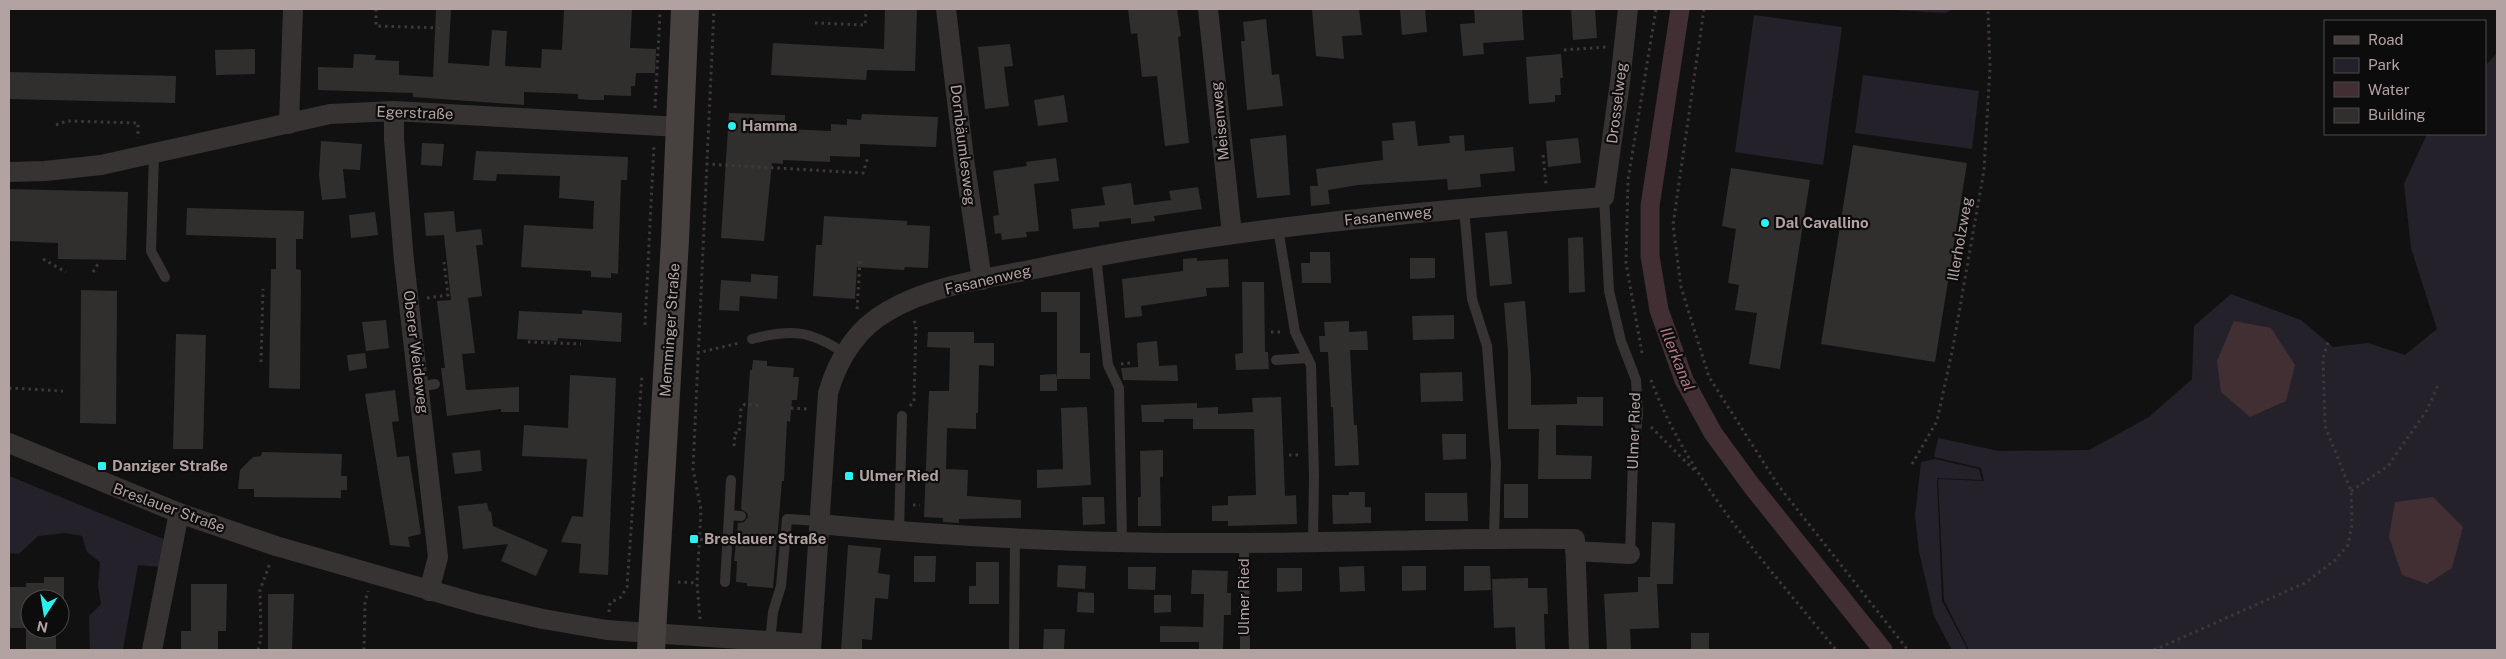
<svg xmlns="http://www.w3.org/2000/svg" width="2506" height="659" viewBox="0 0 2506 659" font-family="'Public Sans',sans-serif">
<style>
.green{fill:#25212a}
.water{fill:#422f34}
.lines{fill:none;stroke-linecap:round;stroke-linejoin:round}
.canal{stroke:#422f34;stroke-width:19}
.building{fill:#312f2e}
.path{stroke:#3e3838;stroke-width:3;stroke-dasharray:2.5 4;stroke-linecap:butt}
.service{stroke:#373332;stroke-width:10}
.minor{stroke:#373332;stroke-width:20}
.secondary{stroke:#474140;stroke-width:28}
.poi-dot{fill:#29f2f1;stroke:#0d0c0c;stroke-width:2}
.labels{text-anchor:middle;stroke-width:4.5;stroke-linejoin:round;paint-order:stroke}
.street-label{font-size:15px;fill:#b3a2a2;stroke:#0d0c0c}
.poi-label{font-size:15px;font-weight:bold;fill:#b3a2a2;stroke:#0d0c0c;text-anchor:start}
.water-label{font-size:16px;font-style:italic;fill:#af7883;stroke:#0d0c0c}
</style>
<rect width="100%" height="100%" fill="#121111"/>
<path class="green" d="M1877,9H1954L1945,13Z
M1754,15L1842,27L1823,165L1735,152Z
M2497,53V650H1969L1944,600L1938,479L1984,481L1981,468L1934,457L1938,438L1999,451L2089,450L2149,417L2192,379L2194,326L2231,294L2301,320L2333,347L2368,343L2405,355L2437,329L2411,248L2404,184L2427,134H2485V66Z
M1863,75L1979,91L1972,149L1855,133Z
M1935,459L1979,469L1982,480L1937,478L1942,601L1968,650H1952L1934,616L1919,552L1915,515L1921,462Z
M9,476L166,540L160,567L138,565L123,649L125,650H90L89,616L101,604L98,586L100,562L87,552L82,536L65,533L38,536L19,554L9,553Z"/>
<path class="water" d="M2234,321L2271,328L2295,365L2286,401L2250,417L2221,392L2217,361Z
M2433,497L2463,527L2452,568L2427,584L2402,575L2389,537L2395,502Z"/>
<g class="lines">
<path class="canal" d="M1680,9L1650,206V256L1659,310L1684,380L1713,433L1751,485L1883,650"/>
</g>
<path class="building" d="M436,9H451L448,63L489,66L492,30L507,31L505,66L541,68L542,49L562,50L564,9H632L630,48L656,49L655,73H636L635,86H631V96L604,95V100H591L578,99V94L524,92V105L413,97V93L318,90V67L353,68L354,54L376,55L375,60L399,61V75L433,77Z
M885,9H917L915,71L867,70L866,80L771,75L773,43L884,49Z
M1128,9H1177L1181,36L1178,37L1189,143L1165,146L1157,76L1142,77L1137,33L1131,34Z
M1312,9H1359L1362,35L1342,36L1344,59L1316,56Z
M1400,9H1425L1427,32L1402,35Z
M1474,9H1522L1524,40L1483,43L1484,54L1463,56L1460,24L1475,23Z
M1571,9H1595L1597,38L1573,40Z
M1266,19L1272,75L1279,74L1283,106L1247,110L1241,41H1245L1243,22Z
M1010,44L1013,66L1004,67L1009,106L985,109L978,47Z
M255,49V74L216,75L215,50Z
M1561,54L1563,78H1560L1561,95H1555V102L1529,104L1526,57Z
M9,72L176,76L175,103L9,99Z
M1064,95L1068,122L1038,126L1034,100Z
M729,113L785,115V129L831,131V124L847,125V119L861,120L862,114L938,117L936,147L860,144V157L830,156V162L783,160V164L772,163L764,241L721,238Z
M1415,121L1418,146L1450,143L1449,136L1464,135L1465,151L1513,147L1515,171L1480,174L1481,187L1448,190L1447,179L1358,185L1328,190L1330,204L1311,206L1310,186H1318L1316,169L1383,160L1382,141L1394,140L1392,123Z
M1286,135L1290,195L1257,198L1250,139Z
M1578,138L1581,163L1548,167L1546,141Z
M321,141L362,144L360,170L343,169L346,198L322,200L319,175Z
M422,143L444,144L442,166L421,165Z
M1853,145L1967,163L1935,362L1821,344Z
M476,151L628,157L627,180H621L618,274L611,273V278L591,277V271L521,267L524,225L593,229L594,201L559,198L560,176L497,174L496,181L473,180Z
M1056,158L1059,181L1034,184L1039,231L1026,232L1027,237L1002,240L1001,233L995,234L993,216L999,215L993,171L1027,166L1026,162Z
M1731,168L1810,180L1780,369L1749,364L1757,313L1735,310L1739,285L1728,283L1736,229L1722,226Z
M1131,183L1134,205L1171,200L1169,191L1198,187L1202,209L1154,216L1155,221L1131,224V218L1099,222V227L1073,229L1071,209L1105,205L1102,187Z
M9,189L128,192L126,260L58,259V243L9,241Z
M187,208L304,211L303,239H296V269L301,270L300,389L269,388L271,269H276V238L186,235Z
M454,211L456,232L481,229L483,245H476L482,296L468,298L475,353L462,354L466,390L519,387V412H501V409L447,416L441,368H445L437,301L451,300L444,235L426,236L424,213Z
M375,212L378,235L351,238L349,215Z
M824,216L907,221V225L930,226L928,268L905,267L904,270L857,267L855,299L813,296L816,245H822Z
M1507,231L1512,284L1490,286L1485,233Z
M1583,237L1585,292L1569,293L1568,238Z
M1310,252H1330L1331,283H1302L1301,263H1310Z
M1197,258V261L1228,259L1229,287L1206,288L1207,296L1141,306L1142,316L1125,318L1122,279L1183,271V259Z
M1410,258H1435V278L1410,279Z
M751,274L778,276L777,299L740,296L739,311L719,310L721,280L751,282Z
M1242,282H1264L1265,352H1268L1269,369L1236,370L1235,354L1243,353Z
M81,290L117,291L116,424L80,423Z
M1041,292H1080V353H1090V379H1057V391H1040V375L1056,374L1057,378V312H1041Z
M1525,301L1531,377V405L1577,404V397H1603V426L1556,425V455L1592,456L1591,479H1538L1539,429H1508V352L1504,303Z
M582,310L622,313L621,342L558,338V341L517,339L519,311L582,314Z
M1454,315V339L1413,340L1412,316Z
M386,320L389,348L366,351L362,322Z
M1349,321V332L1367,331L1368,350H1350L1354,425H1357L1359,465L1335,466L1333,407H1331L1328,352H1320L1319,336H1325L1324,322Z
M928,332H974V343H994V366L979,365L978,413H976V429L947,428L946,469L968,470L967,496L1021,500V518L959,519V523L943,522V518L924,517L929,391H949L950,348L927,347Z
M176,334L206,335L203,449H173Z
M1157,341L1159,366L1177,365L1178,381L1123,380L1121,368L1138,367L1137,343Z
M365,353L367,368L349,371L347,355Z
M753,360L767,361V366L794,368L793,377H799L797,400H792L790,422L787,421L784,481H782L773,588L747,586V583L736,582L737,561H734L738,523L744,522L748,517L747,513L741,509L750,370H752Z
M1462,372L1463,401L1421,402L1420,373Z
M570,375L616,378L608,575L579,573L581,544L561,542L572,516L583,517L587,459L522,456L524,425L568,428Z
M395,390L399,421L392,422L397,457L409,456L421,534L408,537L410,547L390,545L365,394Z
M1281,397L1285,496L1296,495L1297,524L1228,526V521H1212V506L1228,505V496L1256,495L1254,429H1193V419H1164V422H1142L1141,405L1197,403V408L1218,407V414L1253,412L1252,398Z
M1087,407L1091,485L1037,488V470L1063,469L1061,408Z
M1442,434H1466V459L1443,460Z
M480,450L482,471L455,474L452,453Z
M1163,450V477H1160L1161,526H1138V497H1141L1140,451Z
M262,452L342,454L341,476H347V490H341V498L254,497V489H238L240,470L253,457L261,456Z
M1504,484H1528V518H1504Z
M1349,492H1365V507H1371V523L1333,524L1332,495H1349Z
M1425,493H1467L1468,521H1425Z
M1082,497H1104L1105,524L1083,525Z
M487,503L489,512L491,511L493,526L548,550L536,576L501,561L508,544L463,549L458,506Z
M1652,522L1675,523L1673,584H1657L1659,628L1630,629L1631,650H1607L1604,594L1638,592V577H1650Z
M848,545L881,548L878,573L890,575L888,599L875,598L872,640L862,639V650H841Z
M914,556H936L935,582H914Z
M976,562H999V604H969V586H976Z
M1058,565L1086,566L1085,589L1057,587Z
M1364,566L1365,591L1340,592L1339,567Z
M1402,566H1426V590L1402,591Z
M1464,566H1490L1491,590L1464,591Z
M1128,567H1156L1155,590L1128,589Z
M1277,568H1302V591L1277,592Z
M1192,570L1228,571L1227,593H1231V615H1224L1223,650H1199V642H1160V626L1203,627L1204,594H1191Z
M44,577H64V599H30V628H9V587H26V583H44Z
M1528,578V588H1547L1548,614H1544L1545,650H1516L1515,627L1494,628L1492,579Z
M191,584H227L226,631H218V650H181V631H191Z
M1078,592L1094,593V613L1077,612Z
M268,594H294L292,650H268Z
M1154,595H1171V612L1154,613Z
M26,629H56V650H26Z
M1044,629H1065L1064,650H1043Z
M1691,633H1709V650H1691Z"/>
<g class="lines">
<path class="path" d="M376,9V26L442,28
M1704,9L1673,225L1681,287L1709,377L1778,485L1908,650
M815,23L865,25L866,9
M1564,50L1606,47
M655,108L660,14
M56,125L67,121L138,123V138
M1543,155L1546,184
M706,164L863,173L868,157
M43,259L66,272
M93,272L99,262
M427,298L448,295L444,262
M857,309L860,261
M645,325L654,144
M1271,332H1282
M528,342L581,344
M697,353L739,343
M1642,353L1626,263L1628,180L1656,9
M261,362L263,289
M1121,364L1131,363
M1651,380C1689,482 1769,567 1836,650
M9,388L63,391
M910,406L914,401L916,325L913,319
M791,408L808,409
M1651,427L1694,470
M734,446L735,433H739L741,408L745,404L762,406
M1289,455H1301
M1912,464L1937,421L1953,347L1984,170L1990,68L1988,9
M2351,491L2388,466L2427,410L2438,385
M913,505H920
M694,539L714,540
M678,582L697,583
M609,612L610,603L621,597L627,587L642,374
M700,619L697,583L701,510L693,469L714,9
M258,650L261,638L260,590L270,563
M364,650L365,603L368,591
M2154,650L2305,583L2335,560L2348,545L2352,524L2351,491L2325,426L2323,358L2328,342"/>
<path class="service" d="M154,154L151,251L165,277
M1604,197L1609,291L1621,341L1636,380L1638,414L1633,460L1630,554
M1464,208L1472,299L1487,346L1496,464L1494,537
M1278,228L1295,332L1311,365L1314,476L1313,543
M1096,256L1108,365L1119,388L1122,541
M752,339C791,329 810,330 844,353
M1276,360L1308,358
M419,387L435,384
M729,515L731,480
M899,532L902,416
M1244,543L1245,650
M725,582L729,515L741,516
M770,642L773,612L781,586L787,519L820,521
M1014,650L1015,539"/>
<path class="minor" d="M946,9L964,159L982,280
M1208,9L1232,234
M394,111V139L404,261L438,557L429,591
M289,124L293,9
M9,172L45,171L101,165L330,114L394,111L680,127
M9,443L179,513L276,546L478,604L543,619L607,630L811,644
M819,524C961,538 1102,544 1244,543C1355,543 1465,537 1575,539L1579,650
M1575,551L1630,554
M152,650L179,513
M811,650L828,393C838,359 856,329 888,311C932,285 990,278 1040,268C1225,228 1415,212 1604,197L1620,82L1628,9"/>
<path class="secondary" d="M651,650L675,240L685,9"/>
</g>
<g class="poi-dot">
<circle cx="732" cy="126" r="5"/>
<circle cx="1765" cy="223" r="5"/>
<rect x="97" y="461" width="10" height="10" rx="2.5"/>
<rect x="844" y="471" width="10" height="10" rx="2.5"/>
<rect x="689" y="534" width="10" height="10" rx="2.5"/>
</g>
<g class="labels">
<g class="street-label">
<text transform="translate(1617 103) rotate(-83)" y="5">Drosselweg</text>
<text transform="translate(415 113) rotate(2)" y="5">Egerstraße</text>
<text transform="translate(1220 121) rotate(-96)" y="5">Meisenweg</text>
<text transform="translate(963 145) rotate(83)" y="5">Dornbäumlesweg</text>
<text transform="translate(1388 216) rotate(-6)" y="5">Fasanenweg</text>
<text transform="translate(1960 239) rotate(-80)" y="5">Illerholzweg</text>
<text transform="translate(988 280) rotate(-13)" y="5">Fasanenweg</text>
<text transform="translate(670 330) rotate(-86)" y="5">Memminger Straße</text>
<text transform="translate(416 352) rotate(83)" y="5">Oberer Weideweg</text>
<text transform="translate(1634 431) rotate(-88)" y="5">Ulmer Ried</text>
<text transform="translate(169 508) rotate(20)" y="5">Breslauer Straße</text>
<text transform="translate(1244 597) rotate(-90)" y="5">Ulmer Ried</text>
</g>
<g class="poi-label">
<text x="742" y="131">Hamma</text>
<text x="1775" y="228">Dal Cavallino</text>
<text x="112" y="471">Danziger Straße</text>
<text x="859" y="481">Ulmer Ried</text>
<text x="704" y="544">Breslauer Straße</text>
</g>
<g class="water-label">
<text transform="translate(1678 359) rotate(68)" y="6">Illerkanal</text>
</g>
</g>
<rect width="2506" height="659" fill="none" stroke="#b3a2a2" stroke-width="20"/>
<rect x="2324" y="20" width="162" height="115" fill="#0d0c0c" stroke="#4f4848"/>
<rect x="2334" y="36" width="25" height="8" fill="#474140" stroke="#4f4848"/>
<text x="2368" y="45" font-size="15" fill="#b3a2a2">Road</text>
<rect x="2334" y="58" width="25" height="15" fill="#25212a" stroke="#4f4848"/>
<text x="2368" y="70" font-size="15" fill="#b3a2a2">Park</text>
<rect x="2334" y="82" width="25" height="15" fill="#422f34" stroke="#4f4848"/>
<text x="2368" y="95" font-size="15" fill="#b3a2a2">Water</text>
<rect x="2334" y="108" width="25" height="15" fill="#312f2e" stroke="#4f4848"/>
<text x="2368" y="120" font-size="15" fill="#b3a2a2">Building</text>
<g transform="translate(45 614) rotate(192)"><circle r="24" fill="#0d0c0c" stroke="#4f4848"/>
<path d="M0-4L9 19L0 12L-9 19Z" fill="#29f2f1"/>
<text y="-8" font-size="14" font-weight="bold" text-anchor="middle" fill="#b3a2a2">N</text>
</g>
</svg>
